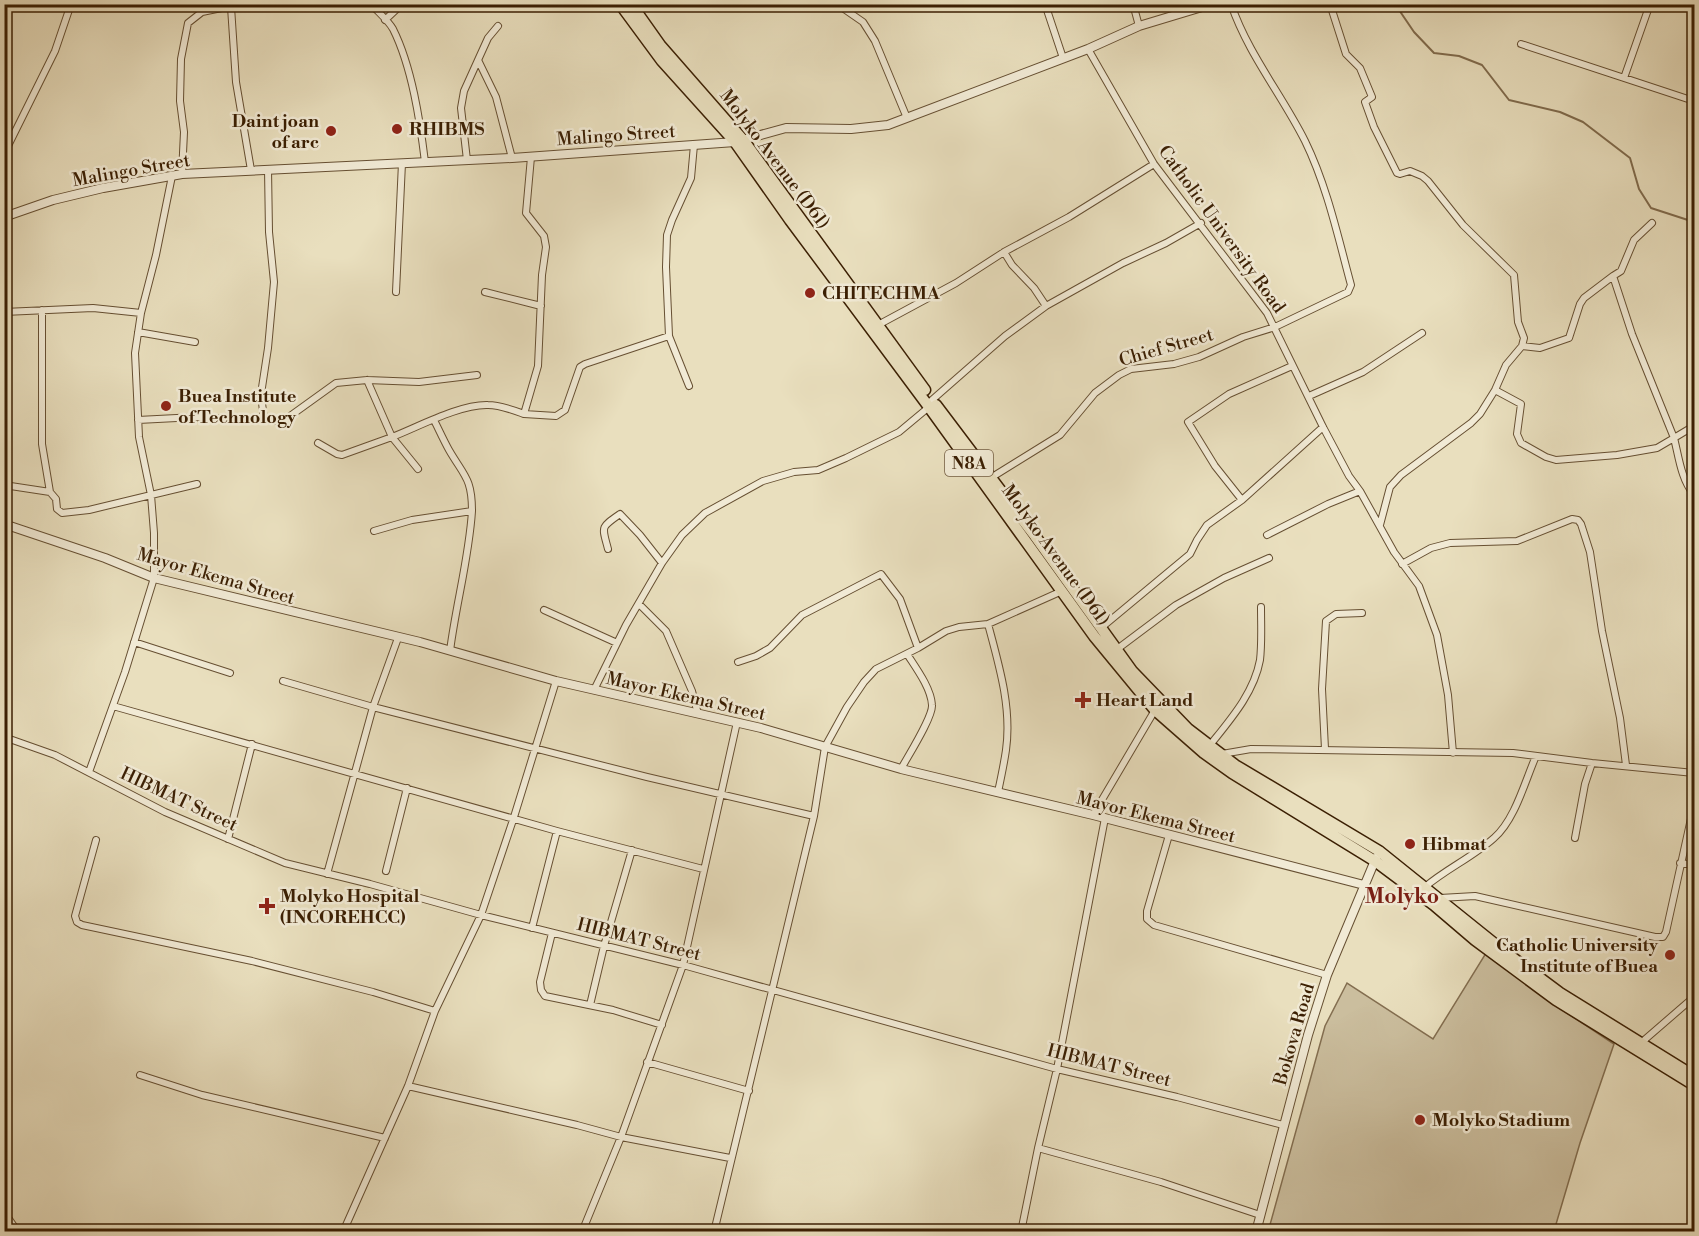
<svg xmlns="http://www.w3.org/2000/svg" width="1699" height="1236" viewBox="0 0 1699 1236" font-family="'Libre Bodoni',serif">
<style>
.pitch{fill:#cbbe9e;stroke:#836e50;stroke-width:1.5}
.lines{fill:none;stroke-linecap:round;stroke-linejoin:round}
.stream{stroke:#806b4d;stroke-width:2}
.minor-casing{stroke:#664f32;stroke-width:8}
.tertiary-casing{stroke:#664f32;stroke-width:10}
.trunk-casing{stroke:#3b1f03;stroke-width:13}
.minor{stroke:#f1ead5;stroke-width:6}
.tertiary{stroke:#f1ead5;stroke-width:8}
.trunk{stroke:#e9dfbe;stroke-width:10}
.poi-dot{fill:#8f2418;stroke:#f1ead5;stroke-width:2}
.labels{text-anchor:middle;stroke-width:5;stroke-linejoin:round;paint-order:stroke}
.shield{fill:#f1ead5;stroke:#725c42;stroke-width:1.5}
.shield-label{font-size:16px;font-weight:bold;fill:#3b1f03}
.poi-label{font-size:18px;font-weight:bold;fill:#3b1f03;stroke:#f1ead5;text-anchor:start}
.street-label{font-size:18px;fill:#3b1f03;stroke:#f1ead5}
.quarter-label{font-size:21px;font-weight:bold;fill:#7a1f14;stroke:#f1ead5}
</style>
<rect width="100%" height="100%" fill="#e9dfbe"/>
<filter id="stains"><feTurbulence type="fractalNoise" baseFrequency=".00333" numOctaves="4"/><feColorMatrix values="0 0 0 0 .2 0 0 0 0 .09 0 0 0 0 .02 0 0 0 .5 -.17"/></filter>
<radialGradient id="worn" r=".72"><stop offset=".6" stop-color="#630" stop-opacity="0"/><stop offset="1" stop-color="#630" stop-opacity=".3"/></radialGradient>
<path class="pitch" d="M1486,953L1552,1003L1614,1044L1580,1143L1554,1231L1268,1232L1325,1026L1347,983L1433,1039Z"/>
<g class="lines">
<path class="stream" d="M1395,4L1414,32L1434,53L1459,56L1482,65L1509,100L1560,112L1583,122L1630,158L1639,189L1651,208L1694,222"/>
<g class="minor-casing">
<path id="minor" d="M371,4C378,12 388,20 393,29C412,67 420,121 425,162
M837,4L863,22L875,41L907,118
M1045,4L1063,58
M1133,4L1139,26
M1330,4L1346,54L1360,68L1372,97L1365,102L1374,127L1397,173L1400,174L1410,171L1422,176L1428,181L1463,225L1514,275L1518,322L1524,338L1522,346L1506,365L1495,390L1480,414L1471,423L1401,475L1390,487L1380,525
M231,7L236,82L251,170
M385,20L402,4
M498,26L488,38L478,60L496,97L512,158
M1521,44L1694,101
M1088,49L1154,164L1267,313L1323,427L1349,476L1360,491L1394,552L1419,586L1437,635L1448,695L1453,753
M1624,78L1650,4
M4,154L55,51L71,4
M467,160L461,108L464,91L478,60
M268,169L269,232L274,282L268,348L261,394L264,420L281,421L286,419L336,383L367,380L419,382L477,375
M182,174L184,132L180,101L181,59L188,23L202,12L241,4
M1004,252L1012,265L1034,288L1046,306L1123,263L1166,243L1201,223
M396,292L402,163
M485,292L541,306
M42,310V444L50,492
M4,312L93,308L141,313
M878,325L956,283L1004,252L1069,217L1154,164
M138,332L195,342
M1522,346L1540,348L1569,338L1580,304L1584,298L1613,276
M367,380L392,437C418,427 460,404 488,405C500,405 513,410 524,414L538,366L542,275L546,247L544,236L526,213L531,157
M689,386L669,336L666,267L667,235L672,220L691,178L694,145
M1495,390L1521,404L1517,434L1521,443L1546,457L1556,460L1617,455L1657,448L1674,438L1632,334L1613,276L1621,271L1634,240L1652,223
M1309,396L1363,372L1422,333
M932,400L1005,336L1046,306
M524,414L556,416L565,410L580,367L585,364L669,336
M138,420L196,417L264,420
M1694,426L1674,438C1679,458 1681,479 1694,495
M318,443L337,454L342,455L392,437L418,469
M989,479L1060,435L1095,393L1119,375L1131,369L1174,364L1199,357L1243,337L1275,327L1348,292L1351,285C1338,237 1327,186 1305,141C1282,95 1248,54 1231,4
M4,485L50,492L56,499L57,509L62,513L89,510L197,484
M1242,500L1323,427
M374,531L412,520L472,511C472,478 464,476 449,450C444,441 439,430 434,420
M1267,535L1328,504L1360,491
M608,549C602,526 600,528 620,514L640,535L662,563
M1402,564L1431,548L1450,543L1517,541L1572,519L1578,520L1581,524L1590,552L1602,631L1620,718L1626,765
M639,604L666,631L692,691L698,714
M544,610L617,643
M988,624C999,665 1012,708 1006,750C1004,764 1001,778 998,792
M1101,628L1190,554L1197,540L1207,525L1242,500L1215,466L1188,422L1229,394L1292,366
M398,638L373,707L647,777L814,816
M134,642L230,673
M1116,650L1176,605L1224,578L1269,558
M450,651C456,604 469,558 472,511
M738,662L756,656L770,648L802,615L881,574L900,599L918,648
M283,681L373,707L327,874
M594,690L626,625L662,563L682,535L705,513L763,481L794,472L818,470L846,458L899,432L929,407
M113,706L557,831L703,869
M4,737L55,755L165,812L285,863L370,884L481,915L683,965L1057,1069L1177,1097L1283,1125
M1210,745C1230,720 1254,693 1260,660C1262,643 1261,625 1261,607
M1325,749L1322,689L1326,621L1336,614L1362,613
M1222,754L1251,749L1513,753L1592,763L1694,773
M901,769C908,756 933,717 932,705C931,688 916,668 907,654
M89,772L125,672L154,578V533L151,495L139,437L135,353L141,313L156,255L172,176
M1093,815L1155,710
M1169,835L1147,911V919L1154,925L1327,975
M1575,838L1585,784L1592,763
M228,839L252,744
M96,840L75,916L77,922L82,925L252,961L373,992L435,1011
M1680,863L1694,865
M386,871L407,788
M1425,887C1446,869 1473,857 1494,838C1515,820 1525,781 1536,756
M1440,898L1475,896L1655,937H1663L1666,932L1694,805
M532,928L557,831
M552,933L540,982L541,990L545,996L613,1010L662,1025
M590,1005L604,946L632,850
M1642,1042L1694,997
M647,1062L749,1091
M140,1075L202,1095L385,1138
M408,1086L577,1125L621,1137L730,1158
M1038,1148L1161,1182L1260,1215
M4,1212L18,1232
M343,1232L408,1086L435,1011L481,915L514,817L556,681
M582,1232L621,1137L683,965L737,722
M714,1232L814,816L825,747L847,707L864,682L876,669L918,648L946,631L959,627L988,624L1062,591
M1021,1232L1038,1148L1057,1069L1105,818"/>
</g>
<g class="tertiary-casing">
<path id="tertiary" d="M4,217L53,200L103,188L182,174L512,158L735,142L786,128L851,129L888,125L1088,49L1139,26L1212,4
M4,524L105,558L154,578L420,642L556,681L761,728L901,769L1093,815L1364,885
M1256,1232L1308,1035L1327,975L1376,858"/>
</g>
<g class="trunk-casing">
<path id="trunk" d="M620,4L662,61L735,142L790,220L929,407L1094,636L1155,710L1204,753L1232,773L1375,861L1434,905L1475,940L1556,1000L1694,1085
M631,4L660,45L744,141L925,390
M936,405L1035,536L1132,671L1188,729L1235,765L1379,851L1501,949L1560,993L1694,1076"/>
</g>
<use href="#minor" class="minor"/>
<use href="#tertiary" class="tertiary"/>
<use href="#trunk" class="trunk"/>
</g>
<g class="poi-dot">
<circle cx="397" cy="129" r="6"/>
<circle cx="331" cy="131" r="6"/>
<circle cx="810" cy="293" r="6"/>
<circle cx="166" cy="406" r="6"/>
<path d="M1080 691h6v6h6v6h-6v6h-6v-6h-6v-6h6z"/>
<circle cx="1410" cy="844" r="6"/>
<path d="M264 897h6v6h6v6h-6v6h-6v-6h-6v-6h6z"/>
<circle cx="1670" cy="955" r="6"/>
<circle cx="1420" cy="1120" r="6"/>
</g>
<g class="labels">
<rect class="shield" x="945" y="450" width="48" height="26" rx="4.5"/>
<g class="shield-label">
<text x="969" y="469">N8A</text>
</g>
<g class="poi-label">
<text x="319" y="127" text-anchor="end">Daint joan<tspan x="319" dy="21">of arc</tspan></text>
<text x="409" y="135">RHIBMS</text>
<text x="822" y="299">CHITECHMA</text>
<text x="178" y="402">Buea Institute<tspan x="178" dy="21">of Technology</tspan></text>
<text x="1096" y="706">Heart Land</text>
<text x="1422" y="850">Hibmat</text>
<text x="280" y="902">Molyko Hospital<tspan x="280" dy="21">(INCOREHCC)</tspan></text>
<text x="1658" y="951" text-anchor="end">Catholic University<tspan x="1658" dy="21">Institute of Buea</tspan></text>
<text x="1432" y="1126">Molyko Stadium</text>
</g>
<g class="street-label">
<text transform="translate(616 135) rotate(-4)" y="6">Malingo Street</text>
<text transform="translate(775 159) rotate(53)" y="6">Molyko Avenue (D61)</text>
<text transform="translate(131 170) rotate(-10)" y="6">Malingo Street</text>
<text transform="translate(1222 229) rotate(54)" y="6">Catholic University Road</text>
<text transform="translate(1166 347) rotate(-16)" y="6">Chief Street</text>
<text transform="translate(1056 555) rotate(54)" y="6">Molyko Avenue (D61)</text>
<text transform="translate(216 576) rotate(16)" y="6">Mayor Ekema Street</text>
<text transform="translate(686 696) rotate(13)" y="6">Mayor Ekema Street</text>
<text transform="translate(179 799) rotate(25)" y="6">HIBMAT Street</text>
<text transform="translate(1156 817) rotate(14)" y="6">Mayor Ekema Street</text>
<text transform="translate(639 939) rotate(14)" y="6">HIBMAT Street</text>
<text transform="translate(1294 1034) rotate(-74)" y="6">Bokova Road</text>
<text transform="translate(1109 1065) rotate(14)" y="6">HIBMAT Street</text>
</g>
<g class="quarter-label">
<text x="1402" y="903">Molyko</text>
</g>
</g>
<rect width="1699" height="1236" fill="none" stroke="#e9dfbe" stroke-width="24"/>
<rect x="6" y="6" width="1687" height="1224" fill="none" stroke="#3b1f03" stroke-width="3"/>
<rect x="12" y="12" width="1675" height="1212" fill="none" stroke="#3b1f03" stroke-width="1.5"/>
<rect width="100%" height="100%" filter="url(#stains)"/>
<rect width="100%" height="100%" fill="url(#worn)"/>
</svg>
